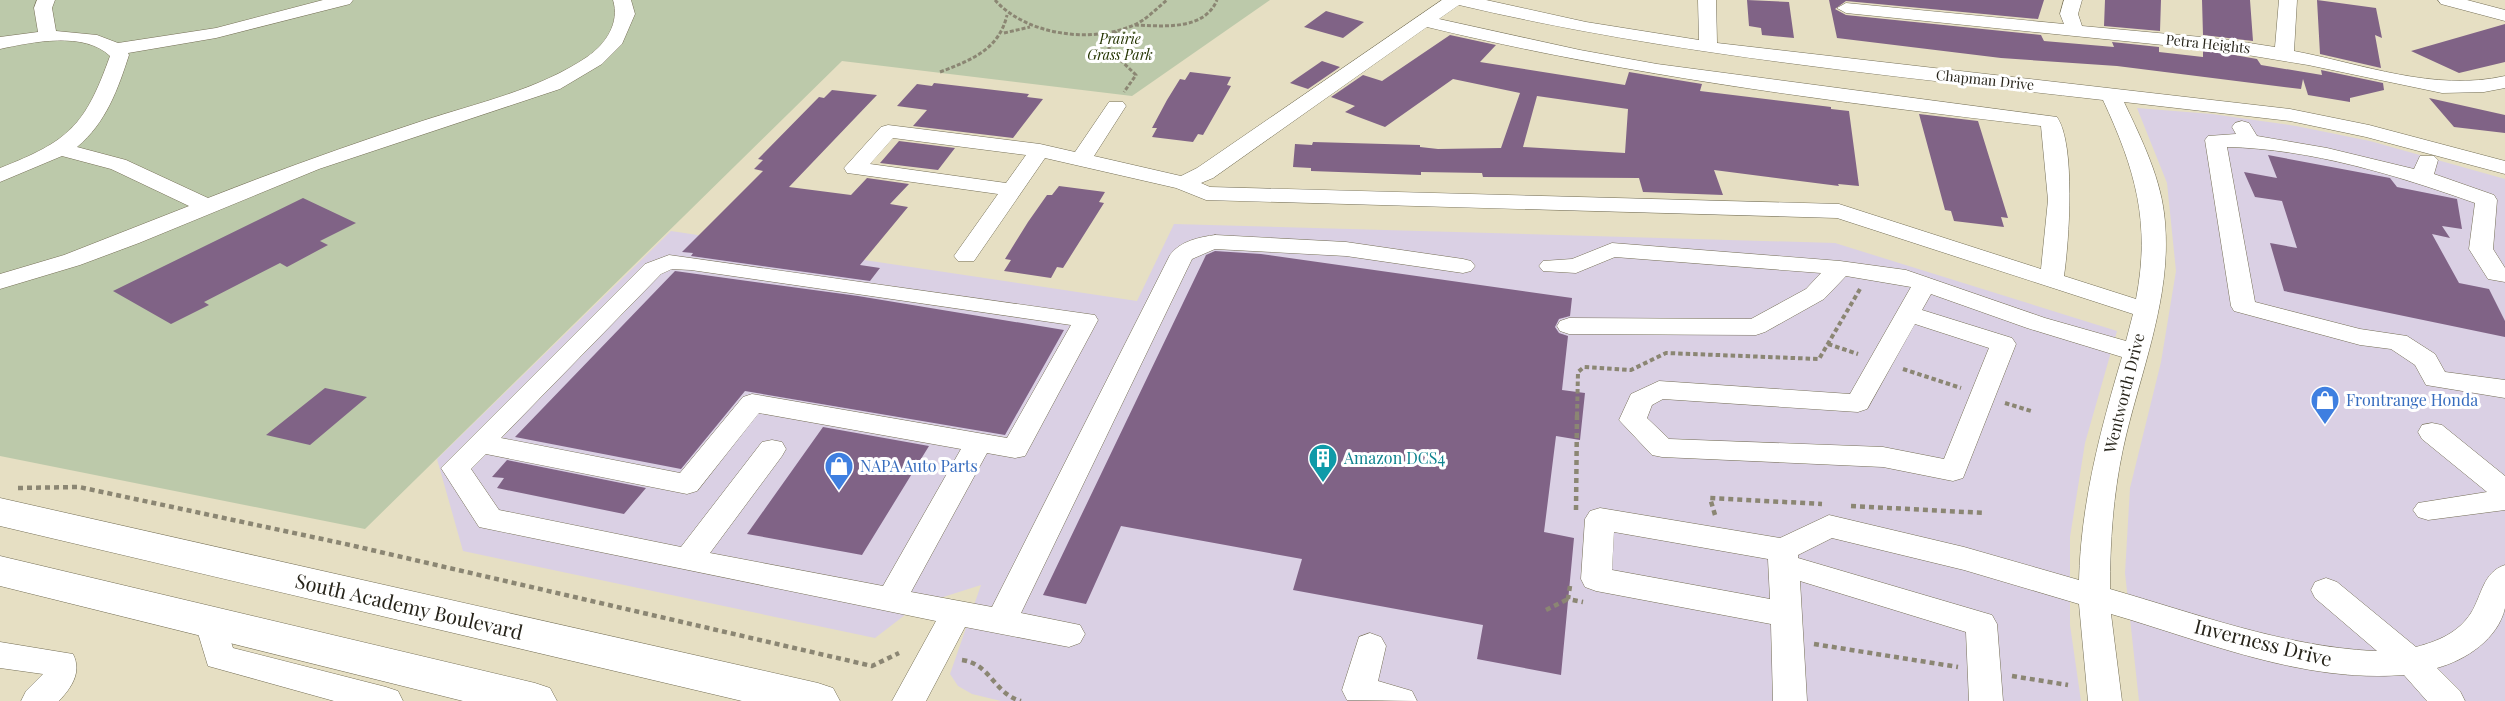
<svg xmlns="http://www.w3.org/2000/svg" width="2505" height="701" viewBox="0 0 2505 701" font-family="'Playfair Display',serif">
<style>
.commercial{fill:#dad0e4}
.green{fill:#bcc9aa}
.building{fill:#806386;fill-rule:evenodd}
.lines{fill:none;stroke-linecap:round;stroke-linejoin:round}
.minor-casing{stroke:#756f56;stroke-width:1}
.highway-casing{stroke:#756f56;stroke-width:1}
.path-far2{stroke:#8b8673;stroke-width:3;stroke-dasharray:4 2;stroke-linecap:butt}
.path-far1{stroke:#8b8673;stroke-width:4;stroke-dasharray:4.5 3;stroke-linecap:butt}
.path{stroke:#8b8673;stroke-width:4.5;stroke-dasharray:5 4;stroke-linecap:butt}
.minor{fill:#fff;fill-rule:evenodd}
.highway{fill:#fff;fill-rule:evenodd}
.labels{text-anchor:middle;stroke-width:6;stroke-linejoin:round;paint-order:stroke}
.far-park-label{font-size:14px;font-style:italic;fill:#243401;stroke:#fff}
.far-street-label{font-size:14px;fill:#27241a;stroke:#fff}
.street-label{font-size:16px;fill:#27241a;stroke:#fff}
.shop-label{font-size:16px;fill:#366cbe;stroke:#fff;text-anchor:start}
.culture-label{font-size:16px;fill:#0d838f;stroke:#fff;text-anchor:start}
.near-street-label{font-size:20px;fill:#27241a;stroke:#fff}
</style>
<rect width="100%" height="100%" fill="#e6dfc3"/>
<path class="commercial" d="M2137,108L2212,114L2296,126L2370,141L2505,179V701H2139L2125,573L2130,488L2161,362L2176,271L2167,183Z
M1174,224L1835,243L2117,331L2085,443L2070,537V625L2081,701H1001L972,694L958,686L950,674L981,585L918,605L875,638L463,551L437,459L671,231L1137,301Z"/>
<path class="green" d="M0,0H1270L1132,96L842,61L365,529L0,456Z"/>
<path class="building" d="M1747,0L1789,2L1794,38L1762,35L1761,28L1749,26Z
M1829,0H2044L2038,19L1846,1L1835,9L1846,15L2041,35L2044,41L2114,47L2112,42L2159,47V52L2203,57V51L2223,53L2257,59L2261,65L2322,75L2321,70L2383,83L2384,90L2350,98V102L2308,95L2303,79L2301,89L2117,66L2001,58L1837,38Z
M2105,0H2161L2160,31L2104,26Z
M2202,0H2250L2253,41L2203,35Z
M2317,0L2376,8L2382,38L2375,35L2381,68L2320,54Z
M1326,11L1364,22L1343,38L1304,27Z
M2505,24V62L2459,73L2411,51Z
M1450,35L1496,45L1480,62L1625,85L1629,72L1702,84L1700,91L1831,107V109L1849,111L1859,186L1838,184L1839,186L1714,170L1723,195L1643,192L1639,178L1483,177L1482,173L1421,172V175L1311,171V168L1293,167L1295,144L1312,145L1313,142L1420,145V147L1438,149L1501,148L1520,93L1453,79L1385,127L1345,112L1355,106L1331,97L1363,75L1382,81ZM1537,96L1628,109L1625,153L1523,147Z
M1322,61L1340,67L1308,89L1290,83Z
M1190,72L1231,77L1227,85L1231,86L1203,135L1198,134L1193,142L1152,137L1157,128H1152L1167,100L1180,79L1185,80Z
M934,83L1029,94L1027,97L1043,99L1013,138L913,126L927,110L897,106L917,84L932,86Z
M832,90L877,95L789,187L851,195L867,178L909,184L890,204L908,207L860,265L880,268L870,281L691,256L693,253L682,252L763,171L754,169L763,160L758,159L819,97L824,98Z
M2429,98L2505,115V133L2454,127Z
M1919,114L1978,121L2008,218L2001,217L2004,227L1954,221L1951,211L1945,210Z
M899,141L955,148L938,170L880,163Z
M2268,155L2390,178L2397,187L2457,199L2462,229L2442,226L2450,238L2432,234L2459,283L2489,289L2505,321V337L2284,291L2270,243L2297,248L2282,201L2255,197L2244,172L2277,178Z
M1059,186L1105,192L1099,202L1104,203L1063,268L1057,267L1051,278L1004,271L1011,260L1005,259L1028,222L1047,195H1052Z
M303,198L356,223L320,241L328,245L287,267L280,263L204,302L209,305L171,324L113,291Z
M1215,251L1261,254L1572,298L1570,316L1559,319L1555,327L1559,333L1568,336L1562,390L1585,393L1580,440L1556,436L1544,532L1574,538L1561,675L1477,659L1483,625L1293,590L1302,559L1121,526L1086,604L1043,595L1206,255Z
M675,271L858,296L1064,330L1005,435L745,391L681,469L515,437Z
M325,388L367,397L310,445L266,435Z
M823,427L929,446L862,555L747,534Z
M507,460L646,488L624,514L497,488L504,478L492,477Z"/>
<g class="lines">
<g class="minor-casing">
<path id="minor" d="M37,0H55L52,8L56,31L97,35L118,43L216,28L323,0H353L350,4L216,38L128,53L129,55C118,89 106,123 77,147L126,160L208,198C279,170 349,145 422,121C477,103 538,90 587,57C606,44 620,23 613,0H631L635,14L622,44L602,64L560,89L319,169L139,243L80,265L0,289V274L64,255L189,206L111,169L62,156L0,182V168C69,141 85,126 110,56C84,31 32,42 0,49V37L38,32L34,8Z
M1442,0H1486L1586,22L1699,40L1698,0H1716L1717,43L2290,109L2369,125L2505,161V174L2366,137L2290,121L2124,102C2142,140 2162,180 2165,222C2172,299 2139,375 2123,449C2113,496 2110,542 2110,589C2197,614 2283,646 2373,651H2377L2315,598L2311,590L2315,582L2326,578L2337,582L2416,647C2438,641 2458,633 2471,613C2482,595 2483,572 2505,565C2505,579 2505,595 2505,608C2498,639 2466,660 2437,668L2460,691L2465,701H2427L2404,675C2303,683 2207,642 2111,614L2122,701H2088L2079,604L1964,570L1832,538L1798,555V558L1992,615L1997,624L2003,701H1969L1966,632L1800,581L1807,701H1773L1771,624L1596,591L1585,587L1581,579L1585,519L1590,511L1600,508L1780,538L1829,515L1964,547L2079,580C2081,503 2100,431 2122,357L2027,328L1931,294L1922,310L2012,338L2016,344L1963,478L1953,481L1883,467L1662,457L1652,455L1619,420L1631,394L1659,381L1850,394L1911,287L1846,276L1824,299L1765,332L1756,335L1569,334L1560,331L1557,326L1560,321L1569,318L1751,319L1806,289L1821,273L1615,257L1576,273L1543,271L1539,266L1543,261L1572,259L1612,243L1840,261L1906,270L2045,318L2126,341L2133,314L1837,218L1206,200L1176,188L1045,158L974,261H958L954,256L998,194L855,174L847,173L844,168L881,127L888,125L1040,144L1075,152L1109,102H1123L1126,106L1094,156L1181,176L1197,168ZM1459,5C1671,55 1887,75 2103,100C2135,169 2151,222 2136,299L2064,276C2069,242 2076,144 2057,117L1657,64L1580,50L1439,19ZM1427,27C1629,76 1834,102 2041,126L2048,200L2041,269L1839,204L1210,187L1201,183L1213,178ZM893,138L1026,155L1006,183L870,164ZM1915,324L1989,348L1944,459L1883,447L1669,439L1647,418L1652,405L1663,399L1858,412L1867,409ZM1614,532L1768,559L1770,599L1612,570Z
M2064,0H2082L2078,14L2082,26L2223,39L2275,47L2279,0H2297L2294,51C2363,64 2434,92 2505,76V88L2484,92L2442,93L2308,65L2223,51L1846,13L1837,8L1846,3L2064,24L2060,14Z
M2438,0H2467L2505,10V21L2441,4Z
M2242,121L2249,123L2257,136L2327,148L2414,169L2420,156H2434L2438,160L2434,174L2494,195L2497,200L2493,249L2505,268V282L2488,279L2469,249L2475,203C2396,175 2311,149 2227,147L2255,302L2360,329L2407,336L2435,354L2445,372L2505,380V398L2426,385L2415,365L2391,349L2360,345L2234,311L2231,306L2205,140L2208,136L2236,134L2232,127L2235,123Z
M1215,235L1346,242L1463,259L1471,261L1475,266L1471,271L1463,273L1346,256L1215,249L1192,259L1021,613L1080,625L1085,634L1080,643L1069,647L965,627L926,701H892L936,621L479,527L441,468L645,264L669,255L1095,315L1098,320L1025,456L1015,458L987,453L911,592L992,607L1170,255C1180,241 1200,237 1215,235ZM672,269L691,270L1071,325L1007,438L752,394L743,397L680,473L501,438L661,274ZM759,413L961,449L883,586L710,553L782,456L786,449L782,442L772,440L762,442L681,547L499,510L471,469L486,454L687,494L697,491Z
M2432,423L2442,425L2505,476V510L2428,520L2418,517L2413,510L2418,503L2487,492L2422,439L2418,432L2422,425Z
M210,608L221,611L233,648L386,687L398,691L403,701H334L208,666L194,620L199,611Z
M1370,633L1381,637L1386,646L1378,681L1412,691L1417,701L1347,700L1342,690L1359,637Z
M0,642L73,654C82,672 72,687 59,701H21L26,691L43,674L0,668Z"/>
</g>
<g class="highway-casing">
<path id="highway" d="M0,498L818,683L833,688L840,701H742L0,526Z
M0,556L535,683L550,688L557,701H463L0,586Z"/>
</g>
<path class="path-far2" d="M995,0C1026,35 1091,44 1134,25C1146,20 1156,9 1167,0
M1135,25C1163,26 1204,31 1217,0
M1117,32L1110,38L1109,49L1136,75L1124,92
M1004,33L1030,27
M940,72C971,60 999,50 1007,15"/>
<path class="path-far1" d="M1828,344L1858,354
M1903,369L1961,388
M2005,403L2031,411
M1577,416L1578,372L1584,367L1631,370L1666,353L1819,359L1860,289"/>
<path class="path" d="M18,488L79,487L350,545L872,666L899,653
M1851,506L1985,513
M1576,510L1577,415
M1715,515L1710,498L1822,504
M1570,586L1568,599L1583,602
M1546,610L1568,599
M1814,644L1958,667
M962,660C991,664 994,694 1021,701
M2012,676L2068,685"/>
<use href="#minor" class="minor"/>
<use href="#highway" class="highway"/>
</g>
<defs>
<g id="shop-pin" transform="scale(1.5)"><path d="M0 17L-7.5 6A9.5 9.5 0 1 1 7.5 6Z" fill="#3f7fe0" stroke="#fff"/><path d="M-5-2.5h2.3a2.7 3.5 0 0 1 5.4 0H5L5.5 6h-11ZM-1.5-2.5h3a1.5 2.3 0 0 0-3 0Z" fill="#fff"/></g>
<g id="building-pin" transform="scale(1.5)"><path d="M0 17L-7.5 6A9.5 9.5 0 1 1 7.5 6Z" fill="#0f9aa8" stroke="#fff"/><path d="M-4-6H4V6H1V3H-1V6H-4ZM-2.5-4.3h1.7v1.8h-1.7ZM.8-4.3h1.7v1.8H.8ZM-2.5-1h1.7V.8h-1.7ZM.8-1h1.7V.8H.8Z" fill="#fff"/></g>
</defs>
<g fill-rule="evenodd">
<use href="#shop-pin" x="2325" y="400"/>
<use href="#building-pin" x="1323" y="458"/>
<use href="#shop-pin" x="839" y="466"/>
</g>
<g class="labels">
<g class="far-park-label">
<text x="1120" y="44">Prairie<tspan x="1120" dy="16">Grass Park</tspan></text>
</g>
<g class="far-street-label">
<text transform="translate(2208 44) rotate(6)" y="5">Petra Heights</text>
<text transform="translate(1985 80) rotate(6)" y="5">Chapman Drive</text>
</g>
<g class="street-label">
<text transform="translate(2124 393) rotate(-76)" y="6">Wentworth Drive</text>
</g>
<g class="shop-label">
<text x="2346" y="406">Frontrange Honda</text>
<text x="860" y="472">NAPA Auto Parts</text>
</g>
<g class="culture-label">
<text x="1344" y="464">Amazon DCS4</text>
</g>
<g class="near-street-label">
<text transform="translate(409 607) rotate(13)" y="7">South Academy Boulevard</text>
<text transform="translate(2263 643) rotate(14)" y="7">Inverness Drive</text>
</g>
</g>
</svg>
